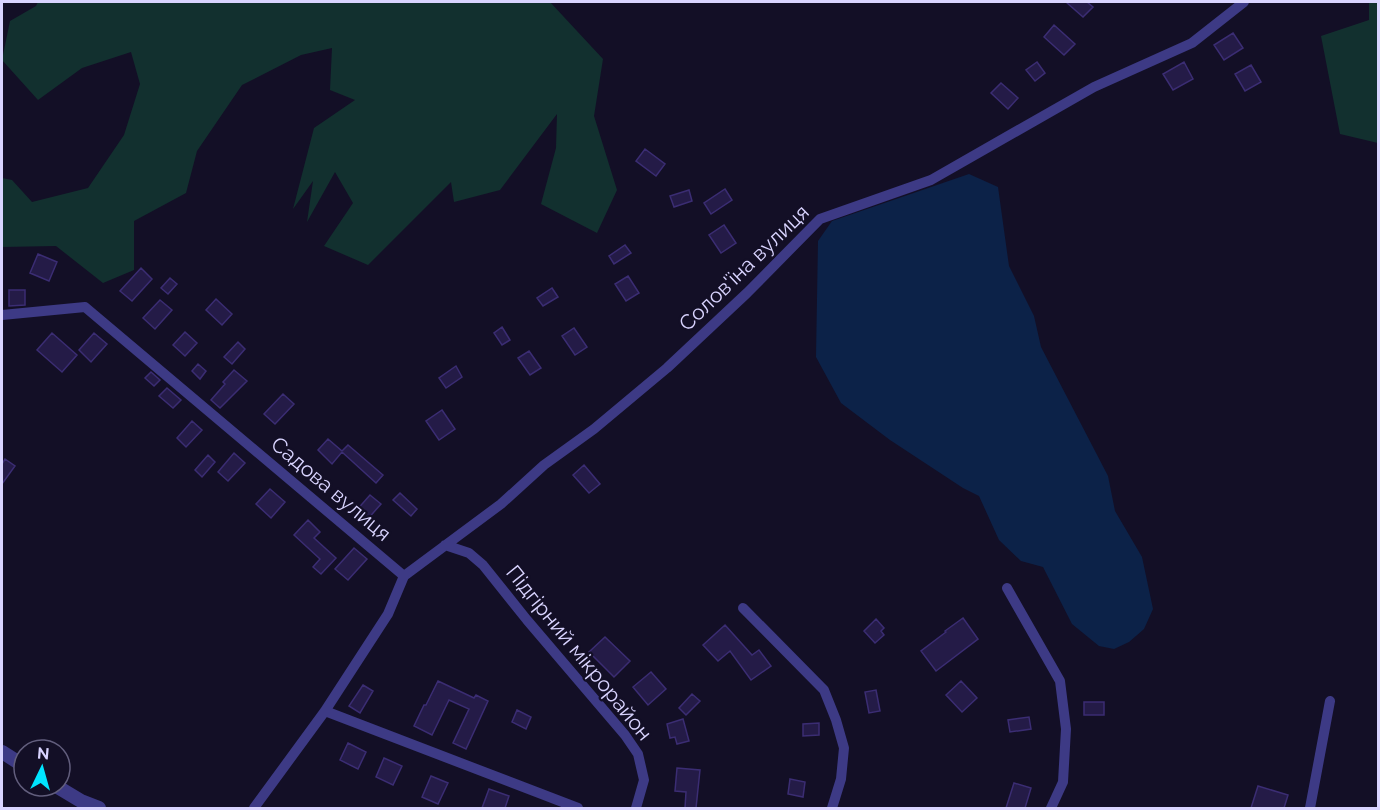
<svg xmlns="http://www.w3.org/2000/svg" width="1380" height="810" viewBox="0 0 1380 810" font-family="Raleway,sans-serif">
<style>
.green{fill:#12302f}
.water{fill:#0c2248}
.building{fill:#241b47;stroke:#3b2d73;stroke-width:1.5}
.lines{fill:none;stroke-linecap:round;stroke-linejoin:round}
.minor{stroke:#3d3a85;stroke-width:10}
.tertiary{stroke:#3d3a85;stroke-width:14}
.labels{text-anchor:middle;stroke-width:4.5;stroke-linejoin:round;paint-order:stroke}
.street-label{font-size:21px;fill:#d9d4ff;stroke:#130f26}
</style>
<rect width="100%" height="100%" fill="#130f26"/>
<path class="green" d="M38,2H550L603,59L594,116L617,190L597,233L541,204L556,148L557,114L500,190L454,202L451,182L368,265L324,246L353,203L335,172L307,222L313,181L293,209L314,128L355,100L330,90L332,48L301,55L242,85L197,151L186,193L134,221V270L103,283L56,246L2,247V178L12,180L32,202L88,188L124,135L140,84L131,52L82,68L38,100L2,60L10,21L36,6Z
M1369,2H1378V143L1340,134L1321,36L1369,20Z"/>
<path class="water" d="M969,174L998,187L1009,266L1034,316L1041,347L1108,476L1115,511L1142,557L1153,609L1144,629L1129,642L1114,649L1099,646L1072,624L1043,567L1021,561L999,540L979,496L963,488L890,440L841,403L816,357L818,241L832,221Z"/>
<path class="building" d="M1066,2H1087L1093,7L1083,17Z
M1054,25L1075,44L1064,55L1044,37Z
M1233,33L1243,48L1224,60L1214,45Z
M1037,62L1045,73L1035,81L1026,70Z
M1184,62L1193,79L1173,90L1163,74Z
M1251,65L1261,82L1245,91L1235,74Z
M1001,83L1018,98L1008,109L991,93Z
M645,149L665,164L656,176L636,161Z
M725,189L732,200L711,214L704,203Z
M689,190L692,201L674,207L670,196Z
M724,225L736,243L721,253L709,235Z
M625,245L631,253L614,264L609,256Z
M38,254L57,262L49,281L30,273Z
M141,268L152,279L132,301L120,291Z
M628,276L639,293L626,301L615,284Z
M170,278L177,284L168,294L161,288Z
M552,288L558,297L543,306L537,298Z
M9,290H25V305L9,306Z
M216,299L232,314L222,325L206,310Z
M160,300L172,310L155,329L143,318Z
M502,327L510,340L502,345L494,333Z
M574,328L587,347L575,355L562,336Z
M185,332L197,343L185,356L173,345Z
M52,333L77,355L62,372L37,350Z
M94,333L107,344L91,362L79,350Z
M238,342L245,349L232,364L224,357Z
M529,351L541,368L530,375L518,358Z
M198,364L206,371L200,379L192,371Z
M456,366L462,377L446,388L439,378Z
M234,370L247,381L220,408L211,400L225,384L223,382Z
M151,372L160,380L154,386L145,378Z
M167,388L181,400L173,408L159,396Z
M283,394L294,404L275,424L264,414Z
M442,410L455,429L439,440L426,421Z
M192,421L202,430L186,447L177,438Z
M328,439L342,451L348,445L383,475L376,483L342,452L332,464L318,450Z
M234,453L245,463L228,481L218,472Z
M208,455L215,462L202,477L195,470Z
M5,459L15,466L2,484V464Z
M584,465L600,484L589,493L573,475Z
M270,489L285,502L271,518L256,504Z
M400,493L417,509L411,516L393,500Z
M370,495L381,504L366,521L355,512Z
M308,520L320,532L314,538L336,558L321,574L313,567L320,559L294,535Z
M354,548L367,559L348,580L335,569Z
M963,618L978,639L936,671L921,651L946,632L945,631Z
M876,619L884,628L881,631L884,635L875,643L864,631Z
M725,625L752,655L759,650L771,666L751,680L730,651L718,661L703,645Z
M605,637L630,661L614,677L589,652Z
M651,672L666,689L648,705L633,687Z
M438,681L474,698L476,695L488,701L466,749L453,743L469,709L449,700L432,735L414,726L424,705H426Z
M961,681L977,698L962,712L946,695Z
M363,685L373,691L360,713L349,706Z
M876,690L880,711L869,713L865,692Z
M692,694L700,701L686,715L679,708Z
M1084,702H1104V715H1084Z
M517,710L531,717L526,729L512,722Z
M1029,717L1031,729L1010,732L1008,720Z
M683,719L689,741L677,744L675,737L670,738L667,724Z
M819,723V735L803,736V724Z
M348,743L366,752L358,769L340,760Z
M384,758L402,766L393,785L376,777Z
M677,768L700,770L696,808H685L686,792L675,791Z
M431,776L448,783L438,804L422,797Z
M790,779L805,782L803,797L788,794Z
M1014,783L1031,788L1025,808H1006Z
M1258,786L1288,795L1284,808H1251Z
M489,789L509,796L505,808H482Z"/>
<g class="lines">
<path class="minor" d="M2,315L85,307L404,576L388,614L325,711L254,808
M445,545L469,553L483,565L527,620L625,735L638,754L644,780L636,808
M404,576L501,504L544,465L594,429L667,368L747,293L820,219L931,180L1094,87L1192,43L1244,2
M1007,588L1060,681L1066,729L1063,782L1051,808
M743,608L824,690L836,720L844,748L841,779L832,808
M325,711L578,808
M1310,808L1330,701"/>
<path class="tertiary" d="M2,752L24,766
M56,786L81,801L99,808"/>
</g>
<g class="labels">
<g class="street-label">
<text transform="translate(744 268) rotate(-44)" y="7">Солов'їна вулиця</text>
<text transform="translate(331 489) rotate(40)" y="7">Садова вулиця</text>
<text transform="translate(579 653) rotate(51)" y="7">Підгірний мікрорайон</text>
</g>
</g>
<rect width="1380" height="810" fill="none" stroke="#d9d4ff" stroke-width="6"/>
<g transform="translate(42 768) rotate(5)"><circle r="28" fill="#130f26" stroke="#625e7d" stroke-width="1.5"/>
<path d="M0-4.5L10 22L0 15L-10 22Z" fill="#00e5ff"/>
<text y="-9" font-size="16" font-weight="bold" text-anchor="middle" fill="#d9d4ff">N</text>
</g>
</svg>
